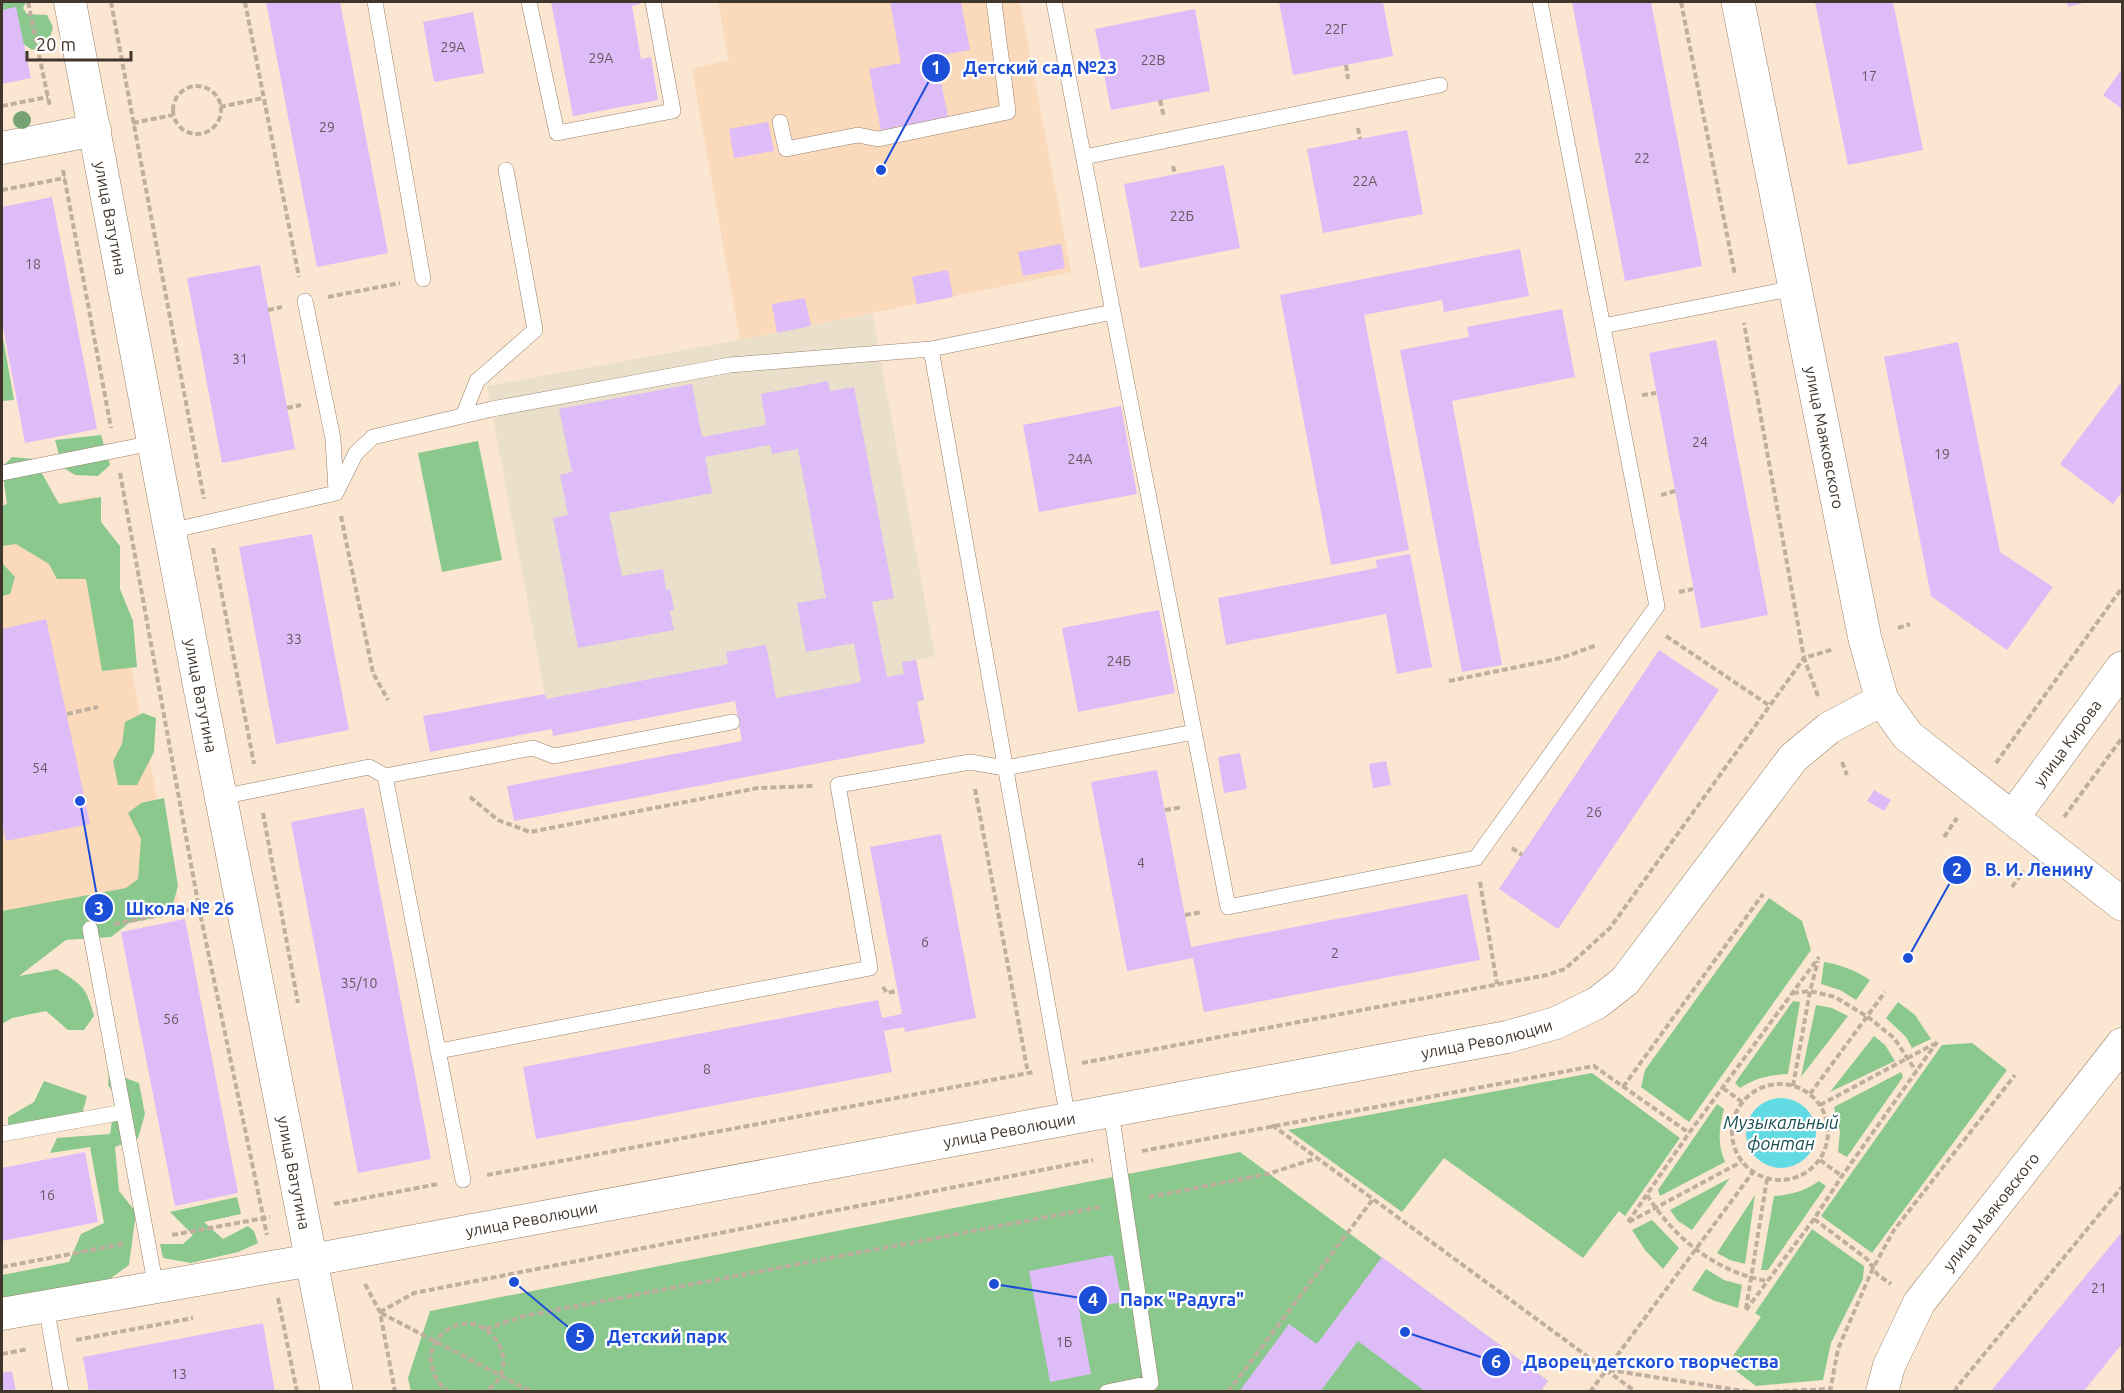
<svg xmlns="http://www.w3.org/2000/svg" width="2124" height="1393" viewBox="0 0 2124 1393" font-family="Ubuntu,sans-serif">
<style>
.industrial{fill:#e9dfca}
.built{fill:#fadaba}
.green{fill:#8bc88e}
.water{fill:#61dae4}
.building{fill:#ddbcf7}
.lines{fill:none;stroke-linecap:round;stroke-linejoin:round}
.lane-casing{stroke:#99816a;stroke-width:16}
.street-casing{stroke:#99816a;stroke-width:33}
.secondary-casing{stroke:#99816a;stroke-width:34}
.path{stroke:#c0af9e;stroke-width:4;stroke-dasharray:6 3;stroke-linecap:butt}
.lane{stroke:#fff;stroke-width:15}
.street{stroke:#fff;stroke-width:32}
.secondary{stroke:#fff;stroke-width:33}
.tree{fill:#74a270}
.labels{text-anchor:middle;stroke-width:4.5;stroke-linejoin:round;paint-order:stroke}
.number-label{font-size:14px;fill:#67585f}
.street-label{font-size:16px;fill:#40362c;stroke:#fff}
.water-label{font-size:18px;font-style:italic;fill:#1a4f53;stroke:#fff}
.leader{fill:none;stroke:#1d4ed8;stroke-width:2}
.callout-dot{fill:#1d4ed8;stroke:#fff;stroke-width:2}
.mark-label{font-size:18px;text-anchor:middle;font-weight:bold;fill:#fff}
.callout-label{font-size:18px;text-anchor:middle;font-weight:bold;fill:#1d4ed8;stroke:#fff;stroke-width:4.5;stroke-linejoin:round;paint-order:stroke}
</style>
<rect width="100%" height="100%" fill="#fbe6d2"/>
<path class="industrial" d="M872,313L935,656L916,660L924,700L917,702L925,743L749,776L728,664L546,699L487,386L740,340Z"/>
<path class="built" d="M718,2H1020L1071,272L740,340L692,69L729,60Z
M96,496L179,904L2,939V514Z"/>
<path class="green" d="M2,2H26L23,8L27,14L47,15L53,27L48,44L32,50L14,37L11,16L2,12Z
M2,332L14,400L2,401Z
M101,435L110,465L98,476L75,475L62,467L55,440Z
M478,441L502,560L442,572L418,453Z
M12,457L34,459L59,504L101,497V522L120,546V589L133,621L137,667L102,671L86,579H57L49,564L16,544L2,546V506L7,504L2,467Z
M2,563L15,577L10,594L2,596Z
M143,713L156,718L154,752L137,785H118L113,761L122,744L125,722Z
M164,798L178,886L170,914L129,923L111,937L66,940L19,976L57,969C83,986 86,986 94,1016L84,1030H68L46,1011L12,1018L2,1024V911L126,888L138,879L141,839L128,813L141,803Z
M1769,898L1802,921L1811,950L1689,1122L1641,1087L1645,1070Z
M1824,962C1842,965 1855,970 1870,980L1856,1000L1840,990L1821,984Z
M1793,1001L1800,1002L1788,1074C1769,1075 1756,1078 1740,1088L1735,1083Z
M1898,1002L1915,1015L1931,1039L1912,1048L1906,1037L1886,1018Z
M1816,1005L1832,1008L1848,1016L1801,1077Z
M1874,1036L1885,1045L1895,1061L1830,1092Z
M1972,1043L2007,1070L1872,1253L1821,1216L1942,1045Z
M109,1072L139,1083L145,1114L138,1138L115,1147L119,1191L136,1212L129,1265L100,1286L2,1305V1275L69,1262L81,1234L104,1223L90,1147L50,1153L57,1138L110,1134L116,1096L108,1085Z
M1901,1072L1903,1077L1847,1157L1838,1152L1840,1132L1834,1107Z
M1592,1073L1680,1138L1625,1216L1619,1211L1583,1258L1444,1158L1402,1212L1288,1130Z
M44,1081L87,1096L81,1118L8,1126V1117L34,1102Z
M1717,1104L1724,1109C1719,1128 1717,1143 1725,1162L1660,1196L1658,1190Z
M1240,1152L1548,1381L1542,1389L1545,1392H411L408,1378L430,1311Z
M1730,1178L1692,1230L1678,1221L1670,1210Z
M1819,1181L1826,1186L1768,1270H1761L1774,1196C1791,1195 1805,1191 1819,1181Z
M1755,1195L1745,1264L1730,1260L1717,1253Z
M237,1197L241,1214L204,1222L223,1239L248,1226L254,1231L258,1243L238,1252L191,1263L163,1258L160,1244H183L193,1235L170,1212Z
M1652,1220L1679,1248L1663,1269L1645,1250L1632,1230Z
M1812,1229L1864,1266L1863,1279L1831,1343L1823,1380L1756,1386L1727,1364L1761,1317L1755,1313Z
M1706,1269L1724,1280L1742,1285L1738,1308L1715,1301L1692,1290Z"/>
<path class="water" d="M1746 1133a35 35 0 1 1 70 0a35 35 0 1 1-70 0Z"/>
<path class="building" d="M266,2H340L388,253L317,267Z
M551,2H640V4L632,6L641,59L651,57L658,100L573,116Z
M890,2H961L970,50L936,56L948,117L881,130L869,69L901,63Z
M1279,2H1383L1393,56L1293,75Z
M1572,2H1651L1702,266L1625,281Z
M1815,2H1893L1923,150L1848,165Z
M2067,2H2087L2068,7Z
M16,7L31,78L2,84V10Z
M1195,9L1210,91L1111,110L1095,29Z
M473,12L484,73L434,82L423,22Z
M2122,69V109L2103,95Z
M768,122L774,151L734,158L729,129Z
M1407,130L1423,214L1323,233L1307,149Z
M1224,165L1240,248L1140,268L1124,184Z
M52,197L97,429L25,443L2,322V207Z
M1061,244L1065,268L1023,276L1018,252Z
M1520,249L1529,296L1444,312L1442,300L1364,315L1409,550L1331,565L1280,295Z
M260,265L295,449L222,463L187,278Z
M948,270L953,297L917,304L912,277Z
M805,298L811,326L777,333L772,304Z
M1562,309L1575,377L1452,401L1502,665L1462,672L1400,350L1469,337L1467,327Z
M1716,340L1768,615L1701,628L1649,353Z
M1958,342L2000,552L2053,587L2007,650L1931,596L1884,357Z
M828,381L830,391L854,387L894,598L872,602L887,677L904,674L902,662L916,660L924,700L917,701L925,743L514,821L507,786L742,741L735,701L553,736L552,729L430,752L423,716L545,694L546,699L728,664L726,652L766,645L776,698L861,682L854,643L806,652L797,603L826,598L798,449L772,454L770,445L705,457L712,493L609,513L622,576L663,569L666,590L670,589L674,610L670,611L674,630L578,648L553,518L568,515L560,475L572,472L559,409L692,384L702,437L766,425L761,394Z
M2122,381V492L2113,504L2060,464Z
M1121,406L1137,494L1039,512L1023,425Z
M312,534L349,730L276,744L239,547Z
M1410,554L1432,667L1397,674L1386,614L1226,645L1218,598L1377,568L1376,560Z
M1159,610L1175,693L1078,712L1062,628Z
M46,619L90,824L6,841L2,822V629Z
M1659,650L1719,690L1558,929L1499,889Z
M1240,753L1247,789L1224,793L1218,757Z
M1386,761L1391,785L1373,788L1369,764Z
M1157,770L1191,947L1467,894L1480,960L1204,1012L1193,958L1127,971L1091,782Z
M1874,790L1891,800L1884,811L1867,801Z
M364,808L431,1159L358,1173L291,822Z
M941,834L976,1018L905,1032L904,1027L884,1031L892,1072L536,1139L523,1067L878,1000L882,1018L902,1014L870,847Z
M185,919L238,1193L175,1206L121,932Z
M85,1152L98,1222L2,1241V1168Z
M2122,1232V1344L2083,1392H1990Z
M1113,1255L1122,1302L1079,1310L1091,1374L1050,1382L1029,1271Z
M1382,1257L1548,1381L1542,1389L1545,1392H1426L1358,1341L1320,1392H1239L1289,1324L1317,1344Z
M263,1323L275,1392H89L83,1357Z
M12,1371L16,1392H2V1373Z"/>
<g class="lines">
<g class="lane-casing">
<path id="lane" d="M375,2L423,279
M529,2L557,133L673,111L653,2
M1054,2L1113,312L931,349L1068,1119
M780,122L786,149L858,135L878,139L1008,112L994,2
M1084,157L1440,85
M305,301L333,439L336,490
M1113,312L1228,907L1476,858L1657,606L1540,2
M1603,326L1795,288
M463,416L477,381L535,330L506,170
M2,473L153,443
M170,531L336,493L356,453L373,437L492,409L730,365L931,349
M385,776L533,748L554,756L732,722
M221,797L369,767L385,776L463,1180
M90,929L156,1288
M439,1051L870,968L838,785L970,762L1005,768L1194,732
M2,1134L124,1112
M46,1306L61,1392
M1107,1392L1151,1383L1111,1111"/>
</g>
<g class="street-casing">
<g id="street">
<path id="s1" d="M70,2L199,685L337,1392"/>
<path d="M2,148L95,130"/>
<path id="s2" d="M2,1314L312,1260L1507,1037L1556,1023L1597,1003L1625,981L1793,758L1829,728L1882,700"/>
<path id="s3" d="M1882,1392L1889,1366L1919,1303L2122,1044"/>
</g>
</g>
<g class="secondary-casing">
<g id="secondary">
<path id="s4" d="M1738,2L1865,639L1882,700L1908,736L2122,904"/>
<path id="s5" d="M2013,817L2122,668"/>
</g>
</g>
<path class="path" d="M28,2L50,107
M111,2L204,499
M245,2L299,277
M1681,2L1735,275
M1346,65L1348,79
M173 110a24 24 0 1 1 48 0a24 24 0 1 1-48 0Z
M1160,100L1164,117
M2,106L48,97
M220,107L263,98
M133,123L173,115
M1358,128L1360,139
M1173,166L1175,174
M63,170L111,428
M2,190L65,178
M328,297L400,283
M268,310L282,307
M1642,395L1656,393
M287,408L301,405
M120,473L199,908L267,1235
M1661,495L1675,491
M341,516L373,673L388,700
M213,548L254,764
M1679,592L1693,589
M1898,628L1910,624
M1666,636L1770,706
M1449,681L1561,658L1597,645
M1818,696L1804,658L1834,649
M67,714L98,707
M1842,762L1847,775
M1996,763L2122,588
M975,789L1028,1073
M470,797L498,820L530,832L758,788L813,786
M1165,810L1183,807
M263,813L298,1003
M2064,817L2122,738
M1944,837L1957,818
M1512,848L1522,855
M1480,882L1497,984
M2012,887L2024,871
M1185,915L1203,912
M114,924L199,908
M883,987L887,993L897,991
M1793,993L1810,991L1835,997L1868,1017L1894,1038L1916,1071
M1082,1063L1547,975L1565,969L1610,928L1804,658L1744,323
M1732 1132a48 48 0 1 1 96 0a48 48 0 1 1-96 0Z
M1793,1086L1810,991L1818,961
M1623,1087L1763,894
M1723,1088L1742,1102
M1810,1094L1885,992
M1820,1105L1934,1044
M1272,1125L1636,1392
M1142,1151L1594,1066L1689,1133
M1820,1160L1842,1176
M487,1175L1034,1072
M1647,1195C1674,1238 1716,1272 1767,1281
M1149,1197L1268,1174L1317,1158
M334,1204L438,1184
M1814,1219L1867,1259L1878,1275L1891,1284
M1628,1222L1689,1133L1819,957
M1629,1222L1741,1162
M172,1235L270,1217
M2,1267L123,1244
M365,1284L380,1312L395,1392
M278,1298L297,1392
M1746,1309L1767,1179
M1746,1310L1814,1219L1842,1176L1937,1042
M380,1312L414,1293L1093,1160
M381,1313L532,1392
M486,1329L524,1316L1100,1207
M76,1340L193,1318
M2,1354L28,1349
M1609,1370L1750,1392
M450,1392C438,1386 433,1374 431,1362C429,1353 434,1343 440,1336C481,1295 532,1366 484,1392
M1228,1392L1373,1199
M1590,1392L1753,1172
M1765,1392L1831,1389
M1830,1392L1838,1349L1873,1268L1894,1230L2015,1075
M1955,1392L1957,1387L2122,1187"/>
<use href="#lane" class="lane"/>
<use href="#street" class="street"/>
<use href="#secondary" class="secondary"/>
</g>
<circle class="tree" cx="22" cy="120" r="9"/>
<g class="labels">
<g class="number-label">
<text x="1336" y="34">22Г</text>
<text x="453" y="52">29А</text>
<text x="601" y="63">29А</text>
<text x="1153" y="65">22В</text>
<text x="1869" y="81">17</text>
<text x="327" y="132">29</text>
<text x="1642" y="163">22</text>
<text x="1365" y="186">22А</text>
<text x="1182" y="221">22Б</text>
<text x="33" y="269">18</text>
<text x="240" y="364">31</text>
<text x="1700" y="447">24</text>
<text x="1942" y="459">19</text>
<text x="1080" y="464">24А</text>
<text x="294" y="644">33</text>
<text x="1119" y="666">24Б</text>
<text x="40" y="773">54</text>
<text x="1594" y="817">26</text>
<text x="1141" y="868">4</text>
<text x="925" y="947">6</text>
<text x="1335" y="958">2</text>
<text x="359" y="988">35/10</text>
<text x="171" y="1024">56</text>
<text x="707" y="1074">8</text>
<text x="47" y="1200">16</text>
<text x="2099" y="1293">21</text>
<text x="1064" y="1347">1Б</text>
<text x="179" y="1379">13</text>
</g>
<g class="street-label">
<text dy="6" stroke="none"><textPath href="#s1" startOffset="220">улица Ватутина</textPath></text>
<text dy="6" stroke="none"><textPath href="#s4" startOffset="444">улица Маяковского</textPath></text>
<text dy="6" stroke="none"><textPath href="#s1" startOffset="706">улица Ватутина</textPath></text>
<text dy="6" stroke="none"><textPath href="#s5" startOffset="92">улица Кирова</textPath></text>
<text dy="6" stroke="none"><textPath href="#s2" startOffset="1510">улица Революции</textPath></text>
<text dy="6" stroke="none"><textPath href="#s2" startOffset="1024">улица Революции</textPath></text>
<text dy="6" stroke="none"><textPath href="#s1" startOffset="1192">улица Ватутина</textPath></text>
<text dy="6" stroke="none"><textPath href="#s3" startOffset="213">улица Маяковского</textPath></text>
<text dy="6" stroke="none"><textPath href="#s2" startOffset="538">улица Революции</textPath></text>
</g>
<g class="water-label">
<text x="1781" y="1129">Музыкальный<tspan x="1781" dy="21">фонтан</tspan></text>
</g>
</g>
<path class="leader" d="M881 170L936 68M1908 958L1957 870M80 801L99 908M994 1284L1093 1300M514 1282L580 1337M1405 1332L1496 1362"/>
<g class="callout-dot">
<circle cx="881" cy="170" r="6"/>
<circle cx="1908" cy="958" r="6"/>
<circle cx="80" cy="801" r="6"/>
<circle cx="994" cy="1284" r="6"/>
<circle cx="514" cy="1282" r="6"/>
<circle cx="1405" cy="1332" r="6"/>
<circle cx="936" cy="68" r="15"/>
<circle cx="1957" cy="870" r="15"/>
<circle cx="99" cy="908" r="15"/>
<circle cx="1093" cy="1300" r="15"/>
<circle cx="580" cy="1337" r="15"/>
<circle cx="1496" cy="1362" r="15"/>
</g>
<g class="mark-label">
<text x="936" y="74">1</text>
<text x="1957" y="876">2</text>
<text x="99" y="915">3</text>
<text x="1093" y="1306">4</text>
<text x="580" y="1343">5</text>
<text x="1496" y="1368">6</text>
</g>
<g class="callout-label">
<text x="1040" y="74">Детский сад №23</text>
<text x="2039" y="876">В. И. Ленину</text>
<text x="180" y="915">Школа № 26</text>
<text x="1182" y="1306">Парк "Радуга"</text>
<text x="667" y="1343">Детский парк</text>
<text x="1651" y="1368">Дворец детского творчества</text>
</g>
<rect width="2124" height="1393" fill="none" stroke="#40362c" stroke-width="6"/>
<path d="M27 51v9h104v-9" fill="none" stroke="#40362c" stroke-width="3"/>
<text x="36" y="51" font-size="18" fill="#40362c" stroke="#ffffff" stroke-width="4.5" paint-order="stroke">20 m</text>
</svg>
